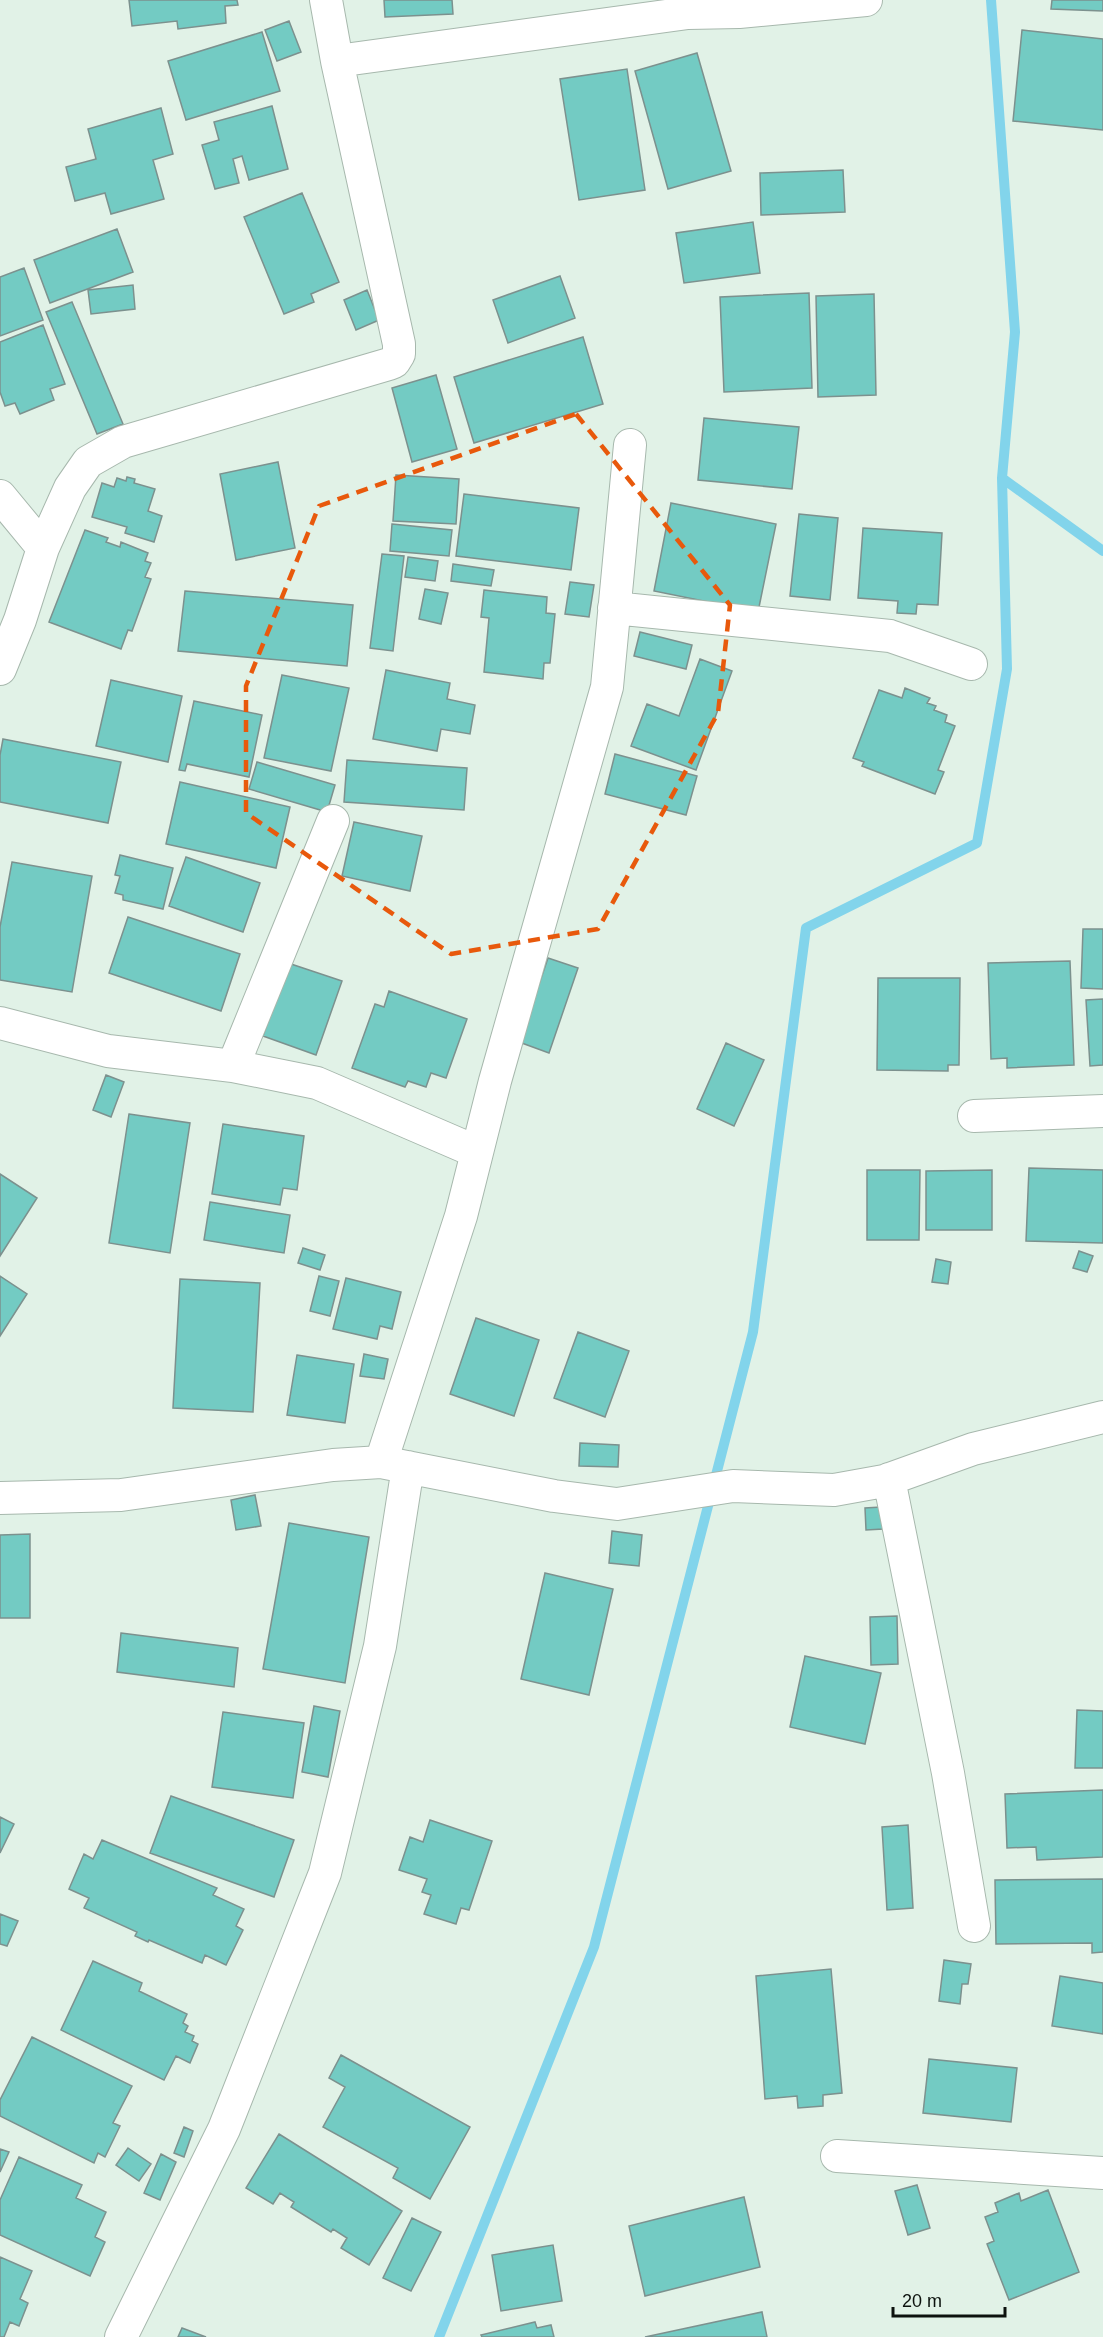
<svg xmlns="http://www.w3.org/2000/svg" width="1103" height="2337" viewBox="0 0 1103 2337" font-family="Helvetica,sans-serif">
<style>
.lines{fill:none;stroke-linecap:round;stroke-linejoin:round}
.stream{stroke:#82d4eb;stroke-width:10}
.building{fill:#73cbc3;stroke:#7c918e;stroke-width:1.5}
.street-casing{stroke:#a7b8ad;stroke-width:34}
.street{stroke:#fff;stroke-width:32}
.marked{fill:none;stroke:#e8590c;stroke-width:4.5;stroke-dasharray:12 8;stroke-linejoin:round}
</style>
<rect width="100%" height="100%" fill="#e1f2e7"/>
<g class="lines">
<path class="stream" d="M1002,478L1103,551
M439,2337L594,1947L753,1332L806,928L977,843L1007,669L1002,478L1015,332L991,0"/>
</g>
<path class="building" d="M129,0H237L238,5L225,6L226,23L178,29L177,21L132,26Z
M384,0H452L453,14L385,17Z
M1052,0H1103V11L1051,9Z
M289,21L301,52L277,61L265,30Z
M1022,30L1103,39V130L1013,121Z
M262,32L280,91L186,120L168,61Z
M697,53L731,171L668,189L635,71Z
M627,69L645,190L579,200L560,79Z
M272,106L288,169L249,180L242,156L233,159L239,183L215,189L202,145L219,140L214,122Z
M161,108L173,154L153,160L164,199L111,214L105,193L75,201L66,167L96,159L88,129Z
M843,170L845,212L761,215L760,173Z
M302,193L339,282L311,294L314,302L284,314L244,217Z
M753,222L760,273L684,283L676,233Z
M117,229L133,272L50,303L34,260Z
M24,268L43,320L0,336V277Z
M560,276L575,318L508,343L493,300Z
M133,285L135,309L91,314L88,290Z
M367,290L379,320L356,330L344,300Z
M809,293L812,388L724,392L720,297Z
M874,294L876,395L818,397L816,296Z
M72,302L123,424L97,434L46,312Z
M43,325L65,384L50,389L54,400L20,414L15,403L5,406L0,392V342Z
M583,337L603,404L474,443L454,377Z
M436,375L457,449L412,462L392,388Z
M704,418L799,427L792,489L698,480Z
M278,462L295,548L236,560L220,474Z
M396,475L459,479L456,524L393,521Z
M127,477L135,479L134,483L155,489L148,511L162,516L154,542L125,533L127,527L92,517L102,483L114,487L117,478L126,481Z
M464,494L579,508L571,570L456,556Z
M671,503L776,524L758,612L654,591Z
M799,514L838,518L830,600L790,596Z
M392,524L452,530L449,556L390,551Z
M863,528L942,533L938,605L917,604L916,614L897,613L898,601L858,598Z
M85,530L108,538L106,542L120,547L121,542L148,553L145,561L151,563L145,577L151,579L132,631L128,630L121,649L49,622Z
M382,554L404,556L393,651L370,648Z
M408,557L438,561L435,581L405,577Z
M453,564L494,570L491,586L451,581Z
M570,582L594,585L589,617L565,614Z
M425,589L448,593L441,624L419,619Z
M484,590L547,597L546,613L555,614L550,663H544L543,679L484,672L489,618L481,617Z
M185,591L353,605L347,666L178,651Z
M640,632L692,645L686,669L634,656Z
M700,659L732,671L696,770L631,746L647,704L679,716Z
M386,670L450,683L447,699L475,705L470,734L441,729L437,751L373,739Z
M282,675L349,688L331,771L264,758Z
M111,680L182,696L168,762L96,746Z
M905,688L930,698L927,703L936,706L934,710L947,715L945,722L955,726L938,770L944,772L935,794L862,766L864,762L853,758L879,690L902,698Z
M194,701L262,715L249,777L187,764L185,771L179,770Z
M3,739L121,762L108,823L0,802V755Z
M615,754L697,776L686,815L605,794Z
M347,760L467,768L464,810L344,802Z
M257,762L335,785L327,812L249,789Z
M180,782L290,807L276,868L166,844Z
M354,822L422,836L410,891L342,876Z
M120,855L173,868L163,909L123,900V895L115,893L120,876L115,875Z
M186,857L260,883L243,932L169,906Z
M12,862L92,876L72,992L0,980V927Z
M128,917L240,954L221,1011L109,973Z
M1083,929H1103V989L1081,988Z
M548,958L578,968L549,1053L519,1042Z
M1070,961L1074,1065L1007,1068V1058L991,1059L988,963Z
M288,963L342,981L316,1055L263,1036Z
M878,978H960L959,1065H948V1071L877,1070Z
M389,991L467,1019L446,1078L431,1073L426,1087L408,1081L405,1087L352,1068L375,1004L384,1007Z
M1103,999V1065L1090,1066L1086,1000Z
M726,1043L764,1060L734,1126L697,1109Z
M106,1075L124,1082L111,1117L93,1110Z
M129,1114L190,1123L170,1253L109,1243Z
M223,1124L304,1136L297,1190L283,1188L280,1205L212,1194Z
M1029,1168L1103,1170V1243L1026,1241Z
M867,1170H920L919,1240H867Z
M992,1170V1230H926V1171Z
M0,1174L37,1198L0,1256Z
M210,1202L290,1215L284,1253L204,1240Z
M303,1248L325,1255L320,1270L298,1263Z
M1079,1251L1093,1256L1087,1272L1073,1268Z
M936,1259L951,1262L948,1284L932,1282Z
M0,1276L27,1294L0,1336Z
M319,1276L339,1281L330,1316L310,1311Z
M346,1278L401,1292L392,1329L380,1326L377,1339L333,1329Z
M180,1279L260,1283L253,1412L173,1408Z
M476,1318L539,1340L514,1416L450,1394Z
M578,1332L629,1351L605,1417L554,1398Z
M364,1354L388,1359L384,1379L360,1376Z
M297,1355L354,1364L345,1423L287,1415Z
M580,1443L619,1445L618,1467L579,1466Z
M255,1495L261,1526L236,1530L231,1500Z
M881,1507L883,1529L866,1530L865,1508Z
M289,1523L369,1537L345,1683L263,1669Z
M612,1531L642,1535L639,1566L609,1563Z
M30,1534V1618H0V1535Z
M545,1573L613,1589L589,1695L521,1679Z
M897,1616L898,1664L871,1665L870,1617Z
M121,1633L238,1648L234,1687L117,1672Z
M805,1656L881,1673L865,1744L790,1727Z
M314,1706L340,1711L328,1777L302,1772Z
M1077,1710L1103,1711V1768H1075Z
M223,1712L304,1723L293,1798L212,1787Z
M1103,1790V1857L1037,1860L1036,1847L1007,1848L1005,1794Z
M171,1796L294,1840L274,1897L150,1853Z
M0,1817L14,1824L0,1853Z
M430,1820L492,1841L469,1910L461,1908L456,1924L424,1914L431,1895L422,1892L427,1879L399,1870L410,1837L423,1842Z
M908,1825L913,1908L887,1910L882,1827Z
M102,1840L217,1888L213,1895L244,1909L236,1926L243,1930L226,1965L205,1955L202,1963L149,1940L148,1942L135,1936L137,1932L84,1908L89,1898L69,1889L84,1854L93,1859Z
M1103,1879V1952L1092,1953V1943L996,1944L995,1880Z
M0,1914L18,1921L7,1946L0,1944Z
M944,1960L971,1964L968,1984H962L960,2004L939,2001Z
M93,1961L142,1983L139,1991L187,2014L183,2023L188,2026L185,2032L194,2036L192,2041L198,2044L190,2063L176,2056L164,2080L61,2030Z
M831,1969L842,2093L823,2095V2106L798,2108L797,2096L765,2099L756,1976Z
M1060,1976L1103,1983V2034L1052,2026Z
M32,2037L132,2086L113,2123L120,2126L105,2157L98,2153L94,2163L0,2116V2100Z
M341,2055L470,2127L430,2199L393,2178L398,2168L323,2127L345,2087L329,2078Z
M929,2059L1017,2068L1011,2122L923,2113Z
M184,2127L193,2131L184,2157L174,2153Z
M279,2134L402,2211L369,2265L341,2248L347,2238L333,2229L331,2232L291,2207L294,2202L280,2193L273,2204L246,2188Z
M128,2148L151,2164L139,2181L116,2165Z
M0,2149L9,2152L0,2172Z
M161,2154L176,2162L160,2200L144,2193Z
M19,2157L82,2185L76,2198L106,2212L95,2237L105,2242L90,2276L0,2235V2200Z
M917,2185L930,2228L908,2235L895,2191Z
M1048,2190L1079,2272L1009,2300L987,2244L994,2241L985,2217L998,2212L995,2203L1019,2193L1021,2201Z
M744,2197L760,2267L645,2296L629,2226Z
M412,2218L441,2232L411,2291L383,2278Z
M553,2245L562,2301L501,2311L492,2255Z
M0,2257L32,2271L20,2299L28,2303L19,2326L10,2322L4,2337H0Z
M762,2312L767,2337H645Z
M535,2322L537,2328L551,2325L554,2337H482L481,2335Z
M182,2328L206,2337H178Z"/>
<g class="lines">
<g class="street-casing">
<path id="street" d="M337,61L688,13L739,12L866,0
M0,496L43,548
M614,608L890,636L971,664
M0,669L20,620L43,548L70,488L88,462L123,442L389,364L394,362L399,354V344L337,61L326,0
M0,1023L108,1051L233,1066L317,1083L477,1152
M233,1066L333,821
M974,1116L1103,1111
M381,1462L461,1216L495,1081L607,687L630,445
M889,1479L948,1773L974,1926
M0,1498L121,1495L333,1465L381,1462L554,1496L617,1504L733,1486L834,1490L884,1481L973,1449L1103,1417
M837,2156L1103,2173
M121,2337L224,2129L325,1873L380,1646L408,1467"/>
</g>
<use href="#street" class="street"/>
</g>
<path class="marked" d="M576,414L730,605L718,713L598,929L451,954L246,813V686L319,506Z"/>
<path d="M893 2307v9h112v-9" fill="none" stroke="#0c120e" stroke-width="3"/>
<text x="902" y="2307" font-size="18" fill="#0c120e" stroke="#e1f2e7" stroke-width="4.5" paint-order="stroke">20 m</text>
</svg>
